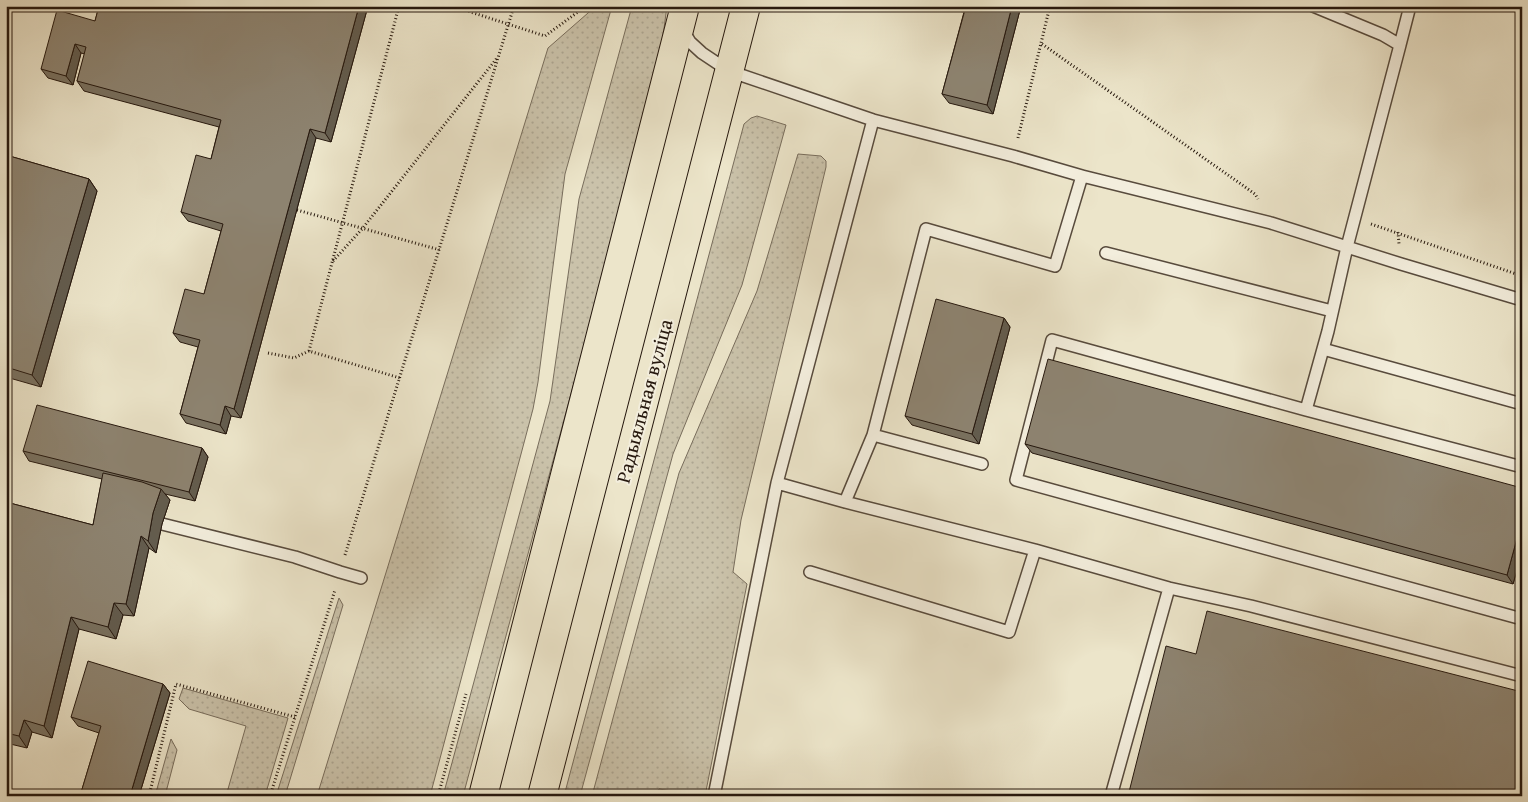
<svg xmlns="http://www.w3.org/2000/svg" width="1528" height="802" viewBox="0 0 1528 802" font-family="'Gentium Book Plus',serif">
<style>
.grass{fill:url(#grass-dots);stroke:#786d5c}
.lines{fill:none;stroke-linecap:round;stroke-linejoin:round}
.lane-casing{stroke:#584b3d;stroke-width:14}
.primary-casing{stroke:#26180e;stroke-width:30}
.path{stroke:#26180e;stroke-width:3;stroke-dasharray:1 2.5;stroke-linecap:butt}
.lane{stroke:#f3eedd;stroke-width:11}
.primary{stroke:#ece5ca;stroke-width:28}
.wall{fill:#797160;stroke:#26180e}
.shaded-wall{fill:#635c4e;stroke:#26180e}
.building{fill:#8d8370;stroke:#26180e}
.labels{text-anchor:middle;stroke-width:4;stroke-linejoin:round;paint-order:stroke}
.street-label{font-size:20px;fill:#26180e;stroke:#f3eedd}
</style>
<defs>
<pattern id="grass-dots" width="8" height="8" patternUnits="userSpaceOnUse" patternTransform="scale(1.25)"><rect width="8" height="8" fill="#cac2aa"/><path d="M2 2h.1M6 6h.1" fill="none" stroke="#ada691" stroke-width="1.8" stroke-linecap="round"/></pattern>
</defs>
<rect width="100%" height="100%" fill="#ece5ca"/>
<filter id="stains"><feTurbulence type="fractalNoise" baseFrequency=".004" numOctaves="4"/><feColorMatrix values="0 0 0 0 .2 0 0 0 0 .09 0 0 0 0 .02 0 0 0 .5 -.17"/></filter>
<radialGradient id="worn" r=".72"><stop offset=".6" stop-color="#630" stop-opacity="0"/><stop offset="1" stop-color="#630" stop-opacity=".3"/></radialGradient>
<path class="grass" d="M596,6H612L565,174L538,382L533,409L430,796H317L548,48Z
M632,6H667L659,66L463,796H443L550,401L579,199Z
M757,116L786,125L742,285L673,454L580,796H564L744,124L751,118Z
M798,154L821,156L826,161V167L741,520L733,572L747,584L705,796L659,789L657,796H592L679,473L757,291Z
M339,598L343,605L285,796H276Z
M183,688L288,718L265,796H226L246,726L189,709L179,699Z
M171,739L177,750L165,796H155Z"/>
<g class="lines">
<g class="lane-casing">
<path id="lane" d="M1313,6L1383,35L1400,45L1410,6
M683,30L690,42L702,53L729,71L873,120L1013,156L1082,176L1271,223L1401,264L1522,300
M1400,45L1347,247L1328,331L1306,410L1522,467
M873,120L777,483L845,502L1035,550L1169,588L1251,606L1522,676
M1106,253L1332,311
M1323,349L1522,404
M1306,410L1052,340L1016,480L1522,619
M982,464L873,435L926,229L1055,266L1082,176
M845,502L873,435
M162,524L295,557L340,572L361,578
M810,572L1009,632L1035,550
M714,796L777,483
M1111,796L1169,588"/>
</g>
<g class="primary-casing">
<path id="primary" d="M483,796L685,6
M542,796L746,6"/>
</g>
<path class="path" d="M452,6L545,36L586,6
M1042,44L1255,194L1258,199
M1018,138L1050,6
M297,210L440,250
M1371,224L1522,276
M1398,232L1399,244
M333,261L362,229L497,58
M309,351L399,6
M268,353L294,358L309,351L400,378
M345,555L514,6
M149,796L176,684L295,717
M270,796L335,590
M438,796L466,694"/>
<use href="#lane" class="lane"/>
<use href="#primary" class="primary"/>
</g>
<path class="wall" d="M99,6H368L331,142L316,138L241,418L231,416L226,434L186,423L180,414L198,347L180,342L173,333L204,294L221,231L188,221L181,212L211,159L219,127L84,91L77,81L85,54L81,53L73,85L48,78L41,69L95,21Z
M933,6H1021L993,114L949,103L942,94L964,12L933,7Z
M6,155L89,179L97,191L41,387L6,377Z
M1004,318L1010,327L979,444L912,425L905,416Z
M1025,444L1522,488V553L1513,584L1032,453Z
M202,448L208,457L195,501L165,494L170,500L162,524L156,553L149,548L134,616L123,615L116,639L79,629L52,738L32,732L27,748L6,743V502L93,525L102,479L29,461L23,451Z
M163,684L170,693L139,796H80L99,733L78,726L71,717Z"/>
<path class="shaded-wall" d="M359,6H368L331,142L325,133Z
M1012,6H1021L993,114L987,105Z
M75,44L81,53L73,85L66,76Z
M310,129L316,138L241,418L234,409Z
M89,179L97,191L41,387L32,375Z
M1004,318L1010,327L979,444L972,434Z
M225,406L231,416L226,434L220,425Z
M202,448L208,457L195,501L189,492Z
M161,489L170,500L162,524L156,553L148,541L153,513Z
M1522,520V553L1513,584L1507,575Z
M141,536L149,548L134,616L126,604Z
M114,603L123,615L116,639L108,627Z
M71,617L79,629L52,738L44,726Z
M163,684L170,693L139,796H130Z
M24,720L32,732L27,748L19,736Z"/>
<path class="building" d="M99,6H359L325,133L310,129L234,409L225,406L220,425L180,414L200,340L173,333L185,289L204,294L223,224L181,212L196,155L211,159L221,120L77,81L86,47L75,44L66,76L41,69L57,10L95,21Z
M966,6H1012L987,105L942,94Z
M6,155L89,179L32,375L6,367Z
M936,299L1004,318L972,434L905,416Z
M1048,359L1522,488V520L1507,575L1025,444Z
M37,405L202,448L189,492L23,451Z
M103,473L142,482L161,489L153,513L148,541L141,536L126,604L114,603L108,627L71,617L44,726L24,720L19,736L6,733V502L93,525Z
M1207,611L1522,692V796H1128L1166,646L1196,654Z
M88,661L163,684L130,796H80L101,726L71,717Z"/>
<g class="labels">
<g class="street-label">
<text transform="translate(644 401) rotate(-75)" y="7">Радыяльная вуліца</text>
</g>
</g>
<rect width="1528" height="802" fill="none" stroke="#ece5ca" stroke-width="25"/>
<rect x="8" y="8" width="1513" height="787" fill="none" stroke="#26180e" stroke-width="2.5"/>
<rect x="12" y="12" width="1503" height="777" fill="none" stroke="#26180e"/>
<rect width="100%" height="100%" filter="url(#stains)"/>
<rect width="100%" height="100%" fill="url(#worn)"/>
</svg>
